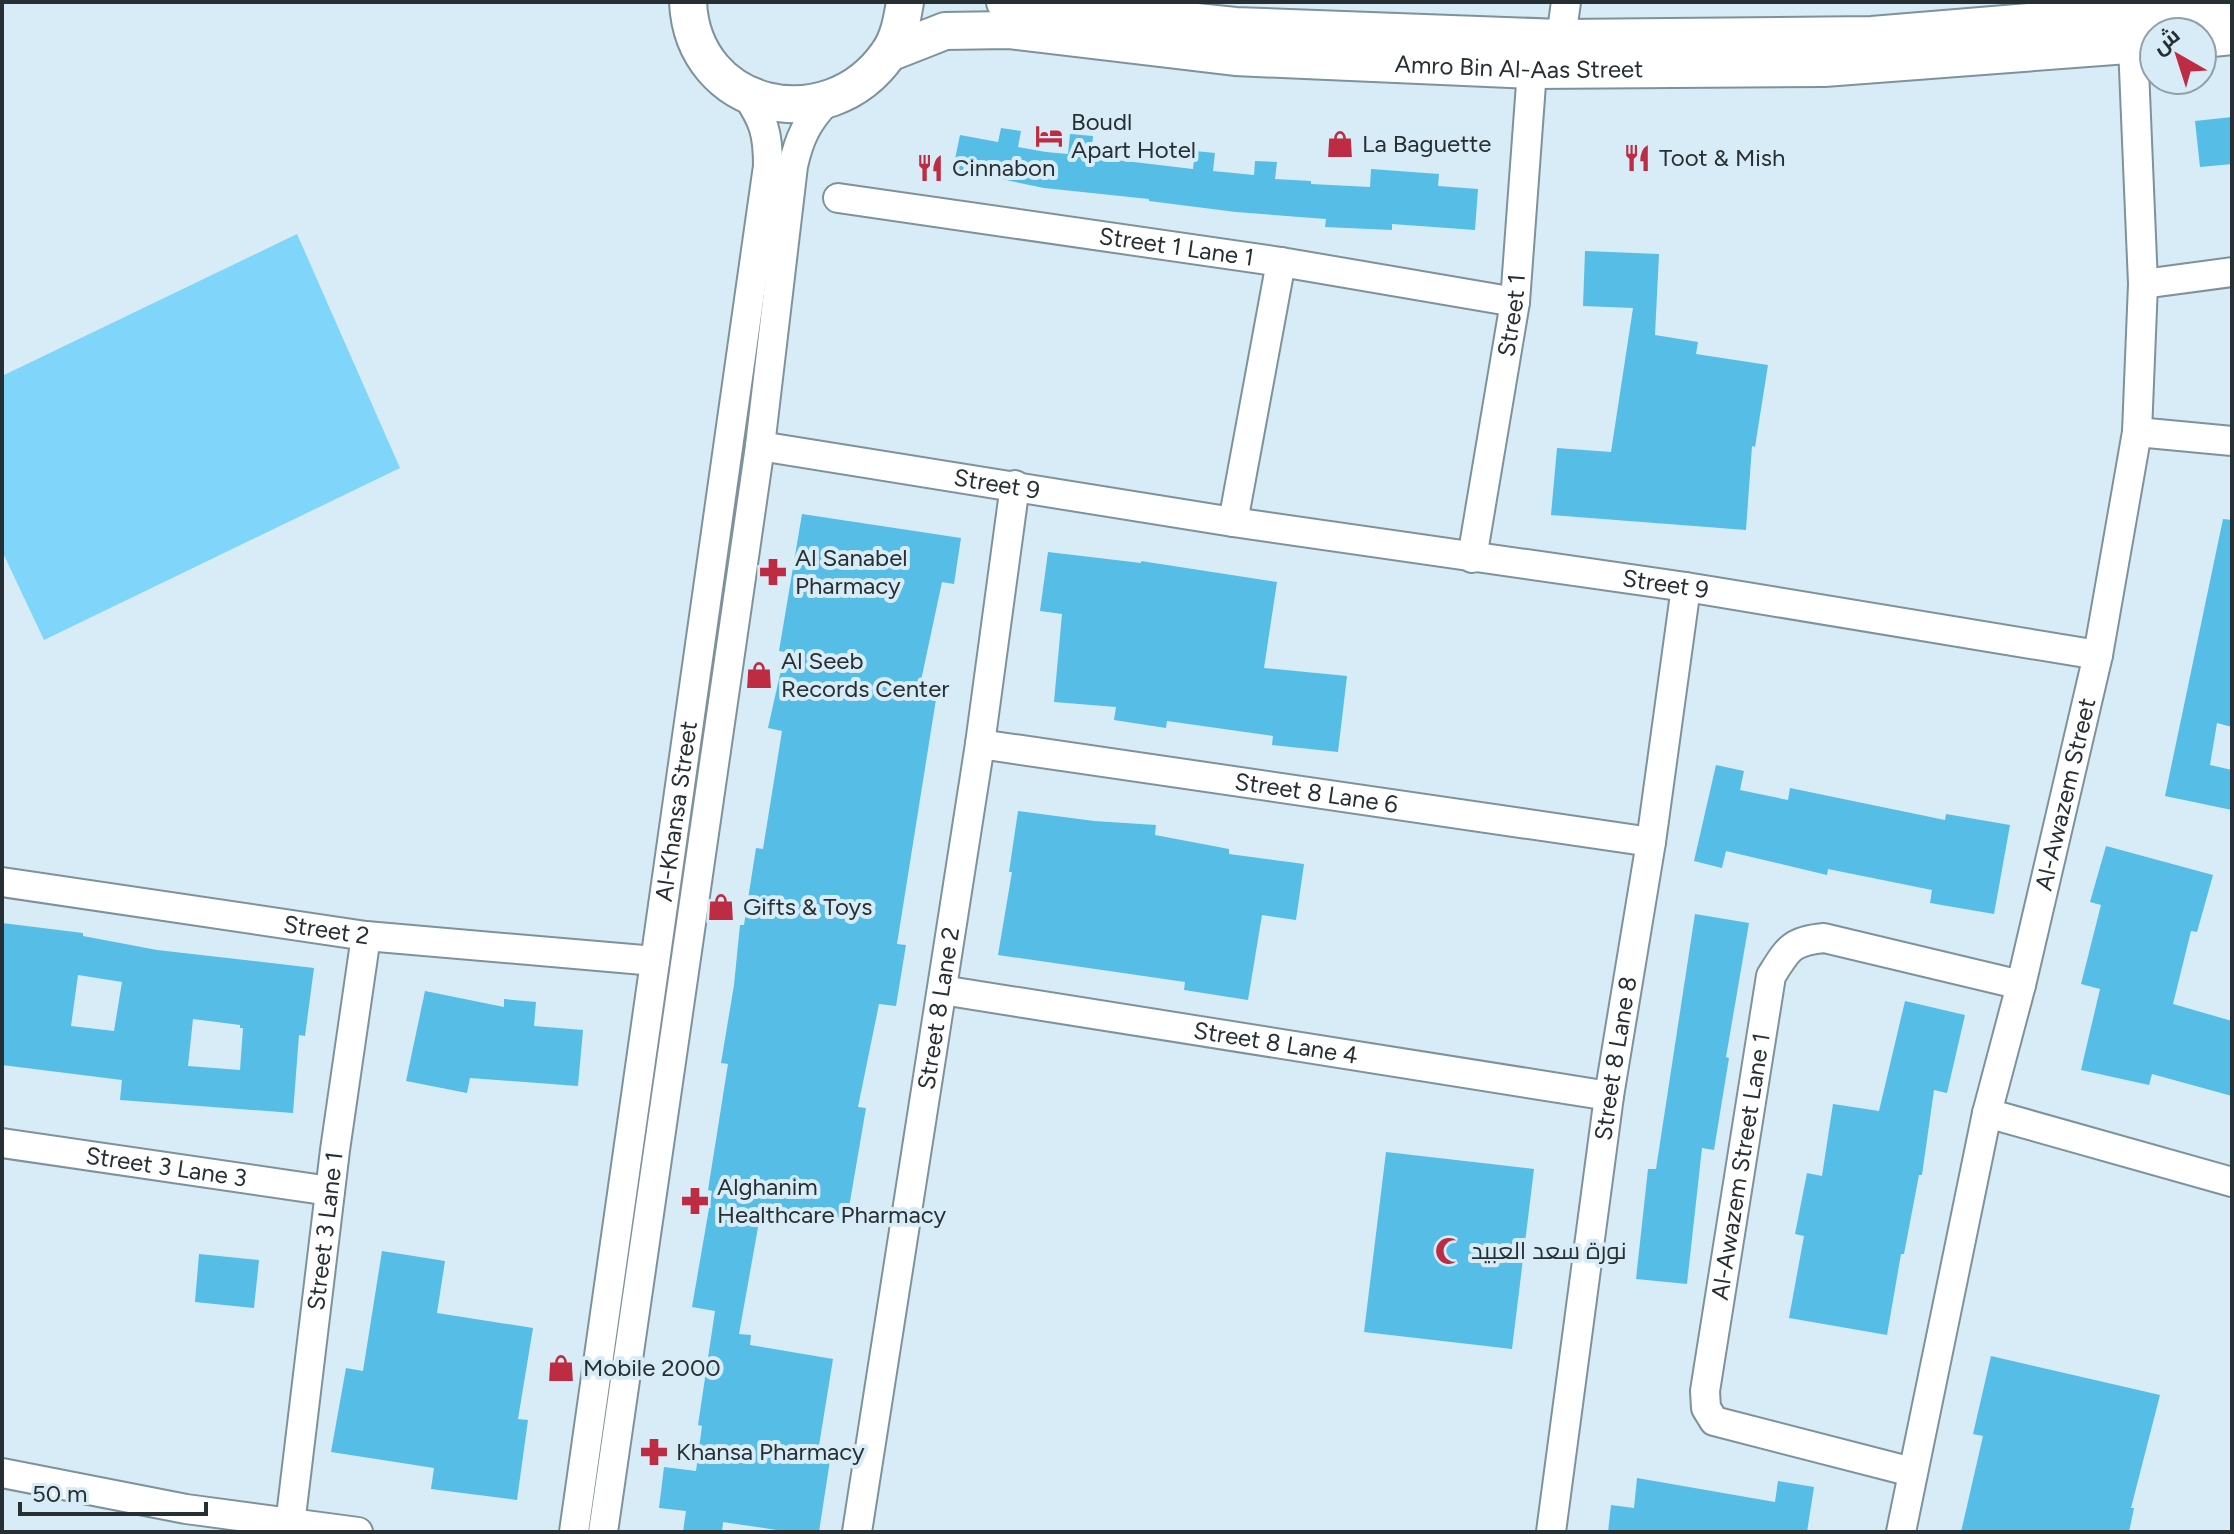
<svg xmlns="http://www.w3.org/2000/svg" width="2234" height="1534" viewBox="0 0 2234 1534" font-family="Figtree,Cairo,sans-serif">
<style>
.green{fill:#80d5fa}
.building{fill:#56bde7;fill-rule:evenodd}
.lines{fill:none;stroke-linecap:round;stroke-linejoin:round}
.minor-casing{stroke:#7e929b;stroke-width:32}
.major-casing{stroke:#7e929b;stroke-width:40}
.minor{stroke:#fff;stroke-width:28}
.major{stroke:#fff;stroke-width:36}
.labels{text-anchor:middle;stroke-width:8;stroke-linejoin:round;paint-order:stroke}
.street-label{font-size:24px;fill:#262f33;stroke:#d7ecf6}
.poi-label{font-size:24px;fill:#262f33;stroke:#d7ecf6;text-anchor:start}
</style>
<rect width="100%" height="100%" fill="#d7ecf6"/>
<path class="green" d="M297,234L400,468L44,640L2,551V376Z"/>
<path class="building" d="M2232,117V164L2200,167L2195,121Z
M1001,128L1021,131L1018,147L1046,152L1068,154L1070,134L1093,136L1091,157L1193,169L1195,151L1215,153L1213,171L1254,175L1255,161L1277,162L1275,179L1311,181V184L1370,187L1371,169L1439,174L1438,186L1478,189L1475,230L1392,224V230L1325,227L1326,219L1236,212L1149,201V199L1044,188L953,169L960,135L998,142Z
M1585,251L1659,254L1655,335L1698,342L1696,354L1768,365L1755,447L1752,446L1746,530L1551,515L1557,448L1611,452L1633,308L1583,306Z
M802,514L961,538L954,584L942,582L919,690L937,693L897,944L906,945L896,1006L879,1004L858,1107L866,1108L847,1219L762,1205L739,1334L751,1335L750,1345L833,1359L817,1458L830,1460L819,1532H790L723,1522L722,1532H683L686,1511L659,1508L664,1467L696,1471L702,1426L698,1425L715,1311L692,1307L712,1191L708,1190L728,1064L721,1063L734,985L740,925H744L756,848L763,849L782,731L768,728L785,652L779,651Z
M2223,519L2232,520V727L2217,723L2210,765L2232,770V810L2165,796Z
M1048,552L1141,563V561L1277,582L1264,668L1347,676L1338,752L1272,745L1273,736L1167,721L1166,728L1114,720L1116,707L1054,702L1062,614L1040,611Z
M1716,765L1744,771L1740,790L1788,800L1790,788L1945,820L1946,814L2010,825L1994,914L1930,903L1932,890L1828,869L1827,875L1726,851L1722,868L1694,861Z
M1018,811L1094,821L1156,825L1155,835L1229,849V854L1304,864L1296,920L1262,915L1248,1000L1184,990L1185,982L998,955L1012,872H1009Z
M2106,846L2213,875L2197,932L2191,931L2173,1004L2232,1021V1096L2152,1074L2149,1085L2081,1070L2100,989L2081,984L2101,905L2090,902Z
M1695,914L1749,923L1726,1057L1729,1058L1714,1150L1702,1148L1687,1284L1636,1279L1648,1169H1656Z
M2,923L83,933V936L157,950L314,968L305,1036L299,1035L293,1113L120,1100L122,1080L2,1065ZM78,975L122,982L114,1031L71,1026ZM193,1019L240,1025V1028H243L240,1070L188,1066Z
M425,991L504,1007V999L536,1002L534,1026L583,1030L578,1086L470,1078L467,1093L406,1081Z
M1905,1001L1965,1015L1947,1093L1934,1090L1922,1175H1919L1904,1254H1901L1887,1335L1789,1318L1804,1236L1795,1234L1807,1173L1822,1176L1833,1104L1879,1111Z
M1386,1152L1534,1169L1512,1349L1364,1332Z
M382,1251L445,1261L437,1313L533,1328L518,1419L528,1420L517,1500L431,1489L434,1468L331,1452L346,1368L363,1371Z
M199,1254L259,1260L254,1308L195,1302Z
M1991,1356L2160,1395L2131,1508H2134L2129,1532H1961L1983,1436L1973,1434Z
M1637,1478L1775,1502L1778,1481L1814,1487L1807,1532H1608L1611,1505L1634,1508Z"/>
<g class="lines">
<g class="minor-casing">
<g id="minor">
<path d="M1561,38L1566,2"/>
<path id="s1" d="M838,198L1281,262L1515,302"/>
<path d="M2143,284L2232,272"/>
<path d="M2137,432L2232,441"/>
<path id="s2" d="M760,446L1233,522L1686,587L2098,655"/>
<path d="M1233,522L1281,262"/>
<path id="s3" d="M1472,558L1515,302L1532,70"/>
<path id="s4" d="M980,744L1651,842"/>
<path id="s5" d="M2,882L366,936L655,961"/>
<path id="s6" d="M942,990L1609,1096"/>
<path d="M1987,1113L2232,1182"/>
<path id="s7" d="M2,1143L330,1191"/>
<path id="s8" d="M1912,1472L1714,1421L1706,1408L1705,1391L1771,976C1788,949 1791,941 1824,938L2021,985"/>
<path d="M2,1473L186,1509L358,1532"/>
<path id="s9" d="M290,1525L335,1150L366,936"/>
<path id="s10" d="M574,1532L768,166C768,133 764,121 746,94"/>
<path d="M603,1532L760,446L793,166C799,139 807,121 827,101"/>
<path id="s11" d="M857,1532L980,744L1015,485"/>
<path id="s12" d="M1551,1532L1609,1096L1651,842L1686,587"/>
<path id="s13" d="M1901,1532L1987,1113L2021,985L2098,655L2137,432L2143,284L2133,45"/>
</g>
</g>
<g class="major-casing">
<g id="major">
<path d="M688,2C693,111 828,140 888,54C899,39 902,20 905,2"/>
<path d="M1005,2L1235,26L1561,38L1872,35L2232,5"/>
<path d="M2202,39L2232,36"/>
<path id="s14" d="M889,53L945,31L1008,30L1235,57L1532,70L1824,68L2154,43"/>
</g>
</g>
<use href="#minor" class="minor"/>
<use href="#major" class="major"/>
</g>
<defs>
<g id="hotel-bare" transform="scale(2.16)"><path d="M-6-4.5h1.5V1H6V5H4.5V3h-9V5H-6ZM-4 0a1.8 1.8 0 1 1 3.6 0ZM.5 0V-2.5h3Q6-2.5 6 0Z" fill="#bd2c43" stroke="#d7ecf6" stroke-width="2.5" paint-order="stroke"/></g>
<g id="shop-bare" transform="scale(2.16)"><path d="M-5-2.5h2.3a2.7 3.5 0 0 1 5.4 0H5L5.5 6h-11ZM-1.5-2.5h3a1.5 2.3 0 0 0-3 0Z" fill="#bd2c43" stroke="#d7ecf6" stroke-width="2.5" paint-order="stroke"/></g>
<g id="restaurant-bare" transform="scale(2.16)"><path d="M-5-6h1v4h1v-4h1v4h1v-4h1v5L-1.5 .5V6h-2V.5L-5-1ZM5-6V6H3V1.5H1.5Q1.5-4 5-6Z" fill="#bd2c43" stroke="#d7ecf6" stroke-width="2.5" paint-order="stroke"/></g>
<g id="pharmacy-bare" transform="scale(2.16)"><path d="M-2-6h4v4h4v4h-4v4h-4v-4h-4v-4h4Z" fill="#bd2c43" stroke="#d7ecf6" stroke-width="2.5" paint-order="stroke"/></g>
<g id="mosque-bare" transform="scale(2.16)"><path d="M3.5-4.9A6 6 0 1 0 3.5 4.9A5 5 0 1 1 3.5-4.9Z" fill="#bd2c43" stroke="#d7ecf6" stroke-width="2.5" paint-order="stroke"/></g>
</defs>
<g fill-rule="evenodd">
<use href="#hotel-bare" x="1049" y="136"/>
<use href="#shop-bare" x="1340" y="144"/>
<use href="#restaurant-bare" x="1637" y="158"/>
<use href="#restaurant-bare" x="930" y="168"/>
<use href="#pharmacy-bare" x="773" y="572"/>
<use href="#shop-bare" x="759" y="675"/>
<use href="#shop-bare" x="721" y="907"/>
<use href="#pharmacy-bare" x="695" y="1201"/>
<use href="#mosque-bare" x="1449" y="1251"/>
<use href="#shop-bare" x="561" y="1368"/>
<use href="#pharmacy-bare" x="654" y="1452"/>
</g>
<g class="labels">
<g class="street-label">
<text dy="8" stroke="none"><textPath href="#s14" startOffset="636">Amro Bin Al-Aas Street</textPath></text>
<text dy="8" stroke="none"><textPath href="#s1" startOffset="342">Street 1 Lane 1</textPath></text>
<text dy="8" stroke="none"><textPath href="#s3" startOffset="246">Street 1</textPath></text>
<text dy="8" stroke="none"><textPath href="#s2" startOffset="240">Street 9</textPath></text>
<text dy="8" stroke="none"><textPath href="#s2" startOffset="916">Street 9</textPath></text>
<text dy="8" stroke="none"><textPath href="#s4" startOffset="340">Street 8 Lane 6</textPath></text>
<text dy="8" stroke="none"><textPath href="#s13" startOffset="756">Al-Awazem Street</textPath></text>
<text dy="8" stroke="none"><textPath href="#s10" startOffset="728">Al-Khansa Street</textPath></text>
<text dy="8" stroke="none"><textPath href="#s5" startOffset="328">Street 2</textPath></text>
<text dy="8" stroke="none"><textPath href="#s11" startOffset="530">Street 8 Lane 2</textPath></text>
<text dy="8" stroke="none"><textPath href="#s6" startOffset="338">Street 8 Lane 4</textPath></text>
<text dy="8" stroke="none"><textPath href="#s12" startOffset="478">Street 8 Lane 8</textPath></text>
<text dy="8" stroke="none"><textPath href="#s8" startOffset="464">Al-Awazem Street Lane 1</textPath></text>
<text dy="8" stroke="none"><textPath href="#s7" startOffset="166">Street 3 Lane 3</textPath></text>
<text dy="8" stroke="none"><textPath href="#s9" startOffset="296">Street 3 Lane 1</textPath></text>
</g>
<g class="poi-label">
<text x="1071" y="130">Boudl<tspan x="1071" dy="28">Apart Hotel</tspan></text>
<text x="1362" y="152">La Baguette</text>
<text x="1659" y="166">Toot &amp; Mish</text>
<text x="952" y="176">Cinnabon</text>
<text x="795" y="566">Al Sanabel<tspan x="795" dy="28">Pharmacy</tspan></text>
<text x="781" y="669">Al Seeb<tspan x="781" dy="28">Records Center</tspan></text>
<text x="743" y="915">Gifts &amp; Toys</text>
<text x="717" y="1195">Alghanim<tspan x="717" dy="28">Healthcare Pharmacy</tspan></text>
<text x="1471" y="1259">نورة سعد العبيد</text>
<text x="583" y="1376">Mobile 2000</text>
<text x="676" y="1460">Khansa Pharmacy</text>
</g>
</g>
<rect width="2234" height="1534" fill="none" stroke="#262f33" stroke-width="8"/>
<g transform="translate(2178 56) rotate(321)"><circle r="38" fill="#d7ecf6" stroke="#90a0a8" stroke-width="2"/>
<path d="M0-6L14 30L0 20L-14 30Z" fill="#bd2c43"/>
<text y="-12" font-size="22" font-weight="bold" text-anchor="middle" fill="#262f33">ش</text>
</g>
<path d="M20 1502v12h186v-12" fill="none" stroke="#262f33" stroke-width="4"/>
<text x="32" y="1502" font-size="24" fill="#262f33" stroke="#d7ecf6" stroke-width="6" paint-order="stroke">50 m</text>
</svg>
